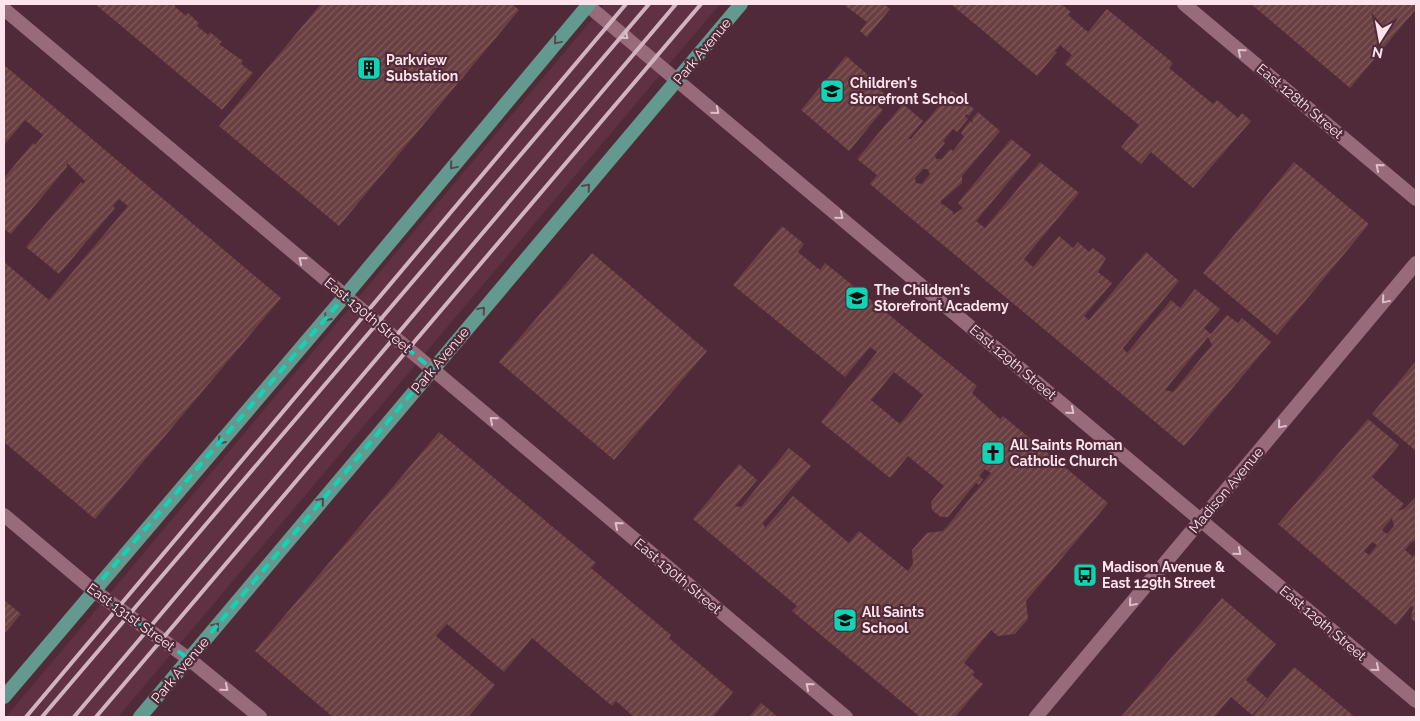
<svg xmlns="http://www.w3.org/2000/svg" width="1420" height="721" viewBox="0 0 1420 721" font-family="Raleway,sans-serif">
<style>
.built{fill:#5f3143}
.building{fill:url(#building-hatch);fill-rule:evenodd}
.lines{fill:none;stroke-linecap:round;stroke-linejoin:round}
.minor{stroke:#986b7b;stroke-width:14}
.secondary{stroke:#986b7b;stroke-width:14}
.primary{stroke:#63998f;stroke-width:14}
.rail{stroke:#d2b4be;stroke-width:4}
.oneway{stroke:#dfbfc9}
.oneway2{stroke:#56464e}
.marked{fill:none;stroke:#10d5b4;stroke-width:4;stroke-dasharray:10 6;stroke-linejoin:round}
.labels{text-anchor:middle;stroke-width:4.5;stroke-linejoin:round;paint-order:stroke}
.street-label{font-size:14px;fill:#fde3eb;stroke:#512a39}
.poi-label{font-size:14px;font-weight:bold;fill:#fde3eb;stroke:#512a39;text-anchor:start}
</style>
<defs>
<pattern id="building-hatch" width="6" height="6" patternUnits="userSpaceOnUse" patternTransform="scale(1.25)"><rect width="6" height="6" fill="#6a3f41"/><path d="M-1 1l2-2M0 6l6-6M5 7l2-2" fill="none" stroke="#805b5d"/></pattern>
</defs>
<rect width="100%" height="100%" fill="#512a39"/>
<path class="built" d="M605,4H720L118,717H6Z"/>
<path class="building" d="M95,4H175V7L186,16L188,13L199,23L197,26L208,35L210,32L222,42L219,44L243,61L241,64L253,73L222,110Z
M321,4H512L519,10L339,226L219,126Z
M843,4H884L890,9L867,37L860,31L867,22Z
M951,4H1061L1071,12L1068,15L1088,32L1107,9L1173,63L1169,68L1213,104L1217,100L1238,118L1242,113L1251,121L1193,188L1151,152L1141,164L1121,147L1139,125L1065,64L1072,55L1060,45L1055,51L1057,52L1037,76Z
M1251,4H1416V9L1350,88Z
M846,56L883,88L881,91L887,96L878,106L883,110L849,151L801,110Z
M4,65L281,298L95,519L4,442V262L49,300L128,206L119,199L113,206L115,208L59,274L26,247L81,182L83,184L85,181L67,163V167L11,234L4,229V178L33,143L35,145L43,135L25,120L4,145Z
M952,91L974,109L969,116L966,114L965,116L968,119L957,132L953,129L943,141L945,143L935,155L936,159H942L950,149L953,151L964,137L961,133L970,121L973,123L972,119L978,112L1000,131L962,176V183L941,201L942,206L943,204L953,212V215L963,208L958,203L1011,139L1031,155L976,221L985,228L1040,162L1079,193L1024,259L1033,267L1059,236L1073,248L1078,242L1089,252L1093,248L1106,258L1098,272L1112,283L1084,316L1089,320L1146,252L1179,281L1123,348L1127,353L1171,300L1180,308L1195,289L1220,309L1204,328L1211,334L1227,315L1238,323L1242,318L1271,342L1184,446L870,184L877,175L857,159L903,104L923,121L908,139H911ZM923,169H927L930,174L922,184L916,183L915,178ZM1208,337L1212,345L1173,392L1165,390Z
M1294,162L1369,224L1277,335L1203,273Z
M782,226L804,244L798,252L820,270L825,263L977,386L972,393L1000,419L1003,416L1108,503L1026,601L1028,619L1015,634L998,636L991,630L964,663L975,672L972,675L983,684L955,717H920L792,611L797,606L693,519L739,464L757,480L735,506L741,507L789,448L811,466L763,523L765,528L793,496L849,543L859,531L908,571L913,564L912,550L927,533L943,531L991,473L985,469L979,476L983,479L979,485L976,483L948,517H941L932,510L931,502L944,486L908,456L890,478L821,422L877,352L870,347L845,377L733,285ZM894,372L923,395L900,424L871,400Z
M592,253L707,351L614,460L499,362Z
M1416,361V451L1372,414Z
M1368,419L1399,445L1372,477L1404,504L1398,511L1404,509L1416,497V541L1411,542L1405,550L1413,557L1416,553V623L1411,618L1413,607L1411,606L1396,625L1278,524ZM1392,518L1394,526L1387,534L1382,530ZM1372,542L1377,545L1369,555L1364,551Z
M439,432L596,563L591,568L671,635L669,638L733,692L713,717H634L616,701L612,706L532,638L504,672L447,624L436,636L495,685L468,717H333L255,651Z
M1222,598L1276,644L1246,680L1267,698L1252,715L1231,697L1214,717H1121Z
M4,600L21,614L4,634Z
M1294,667L1314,683L1355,717H1252Z
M761,703L778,717H749Z"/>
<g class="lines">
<path class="minor" d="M586,4L1416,701
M1184,4L1416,199
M4,9L846,717
M4,515L93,590L189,659L260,717"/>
<path class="secondary" d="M1036,717L1416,263"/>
<path class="primary" d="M4,697L345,296L589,4
M140,717L741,4"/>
<path class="rail" d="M26,717L626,4
M42,717L649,4
M74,717L676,4
M96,717L701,4"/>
</g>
<defs><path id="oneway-chevron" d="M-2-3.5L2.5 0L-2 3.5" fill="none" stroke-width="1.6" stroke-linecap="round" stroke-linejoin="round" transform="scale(1.25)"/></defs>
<g class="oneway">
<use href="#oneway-chevron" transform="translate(625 36) rotate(39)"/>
<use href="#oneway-chevron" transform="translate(1241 52) rotate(-140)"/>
<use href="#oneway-chevron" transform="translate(716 111) rotate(40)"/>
<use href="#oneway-chevron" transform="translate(1379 167) rotate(-140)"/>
<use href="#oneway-chevron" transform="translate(840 216) rotate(40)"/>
<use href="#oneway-chevron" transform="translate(302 260) rotate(-140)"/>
<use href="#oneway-chevron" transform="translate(1385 300) rotate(130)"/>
<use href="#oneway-chevron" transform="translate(1071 411) rotate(40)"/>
<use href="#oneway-chevron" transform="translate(493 420) rotate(-140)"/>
<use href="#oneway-chevron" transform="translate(1281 425) rotate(130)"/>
<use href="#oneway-chevron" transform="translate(618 525) rotate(-140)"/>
<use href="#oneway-chevron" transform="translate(1238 552) rotate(40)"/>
<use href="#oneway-chevron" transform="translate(1132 603) rotate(130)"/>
<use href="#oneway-chevron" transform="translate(1376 668) rotate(40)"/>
<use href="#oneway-chevron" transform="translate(809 686) rotate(-140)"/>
<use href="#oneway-chevron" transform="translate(225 688) rotate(40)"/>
</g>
<g class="oneway2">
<use href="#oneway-chevron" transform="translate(557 41) rotate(130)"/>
<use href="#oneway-chevron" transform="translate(453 166) rotate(130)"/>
<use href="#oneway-chevron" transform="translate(587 187) rotate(-49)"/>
<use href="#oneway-chevron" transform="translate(482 310) rotate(-49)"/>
<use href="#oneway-chevron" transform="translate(327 318) rotate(131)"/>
<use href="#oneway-chevron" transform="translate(221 441) rotate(131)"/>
<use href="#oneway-chevron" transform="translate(321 501) rotate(-50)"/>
<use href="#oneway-chevron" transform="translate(216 626) rotate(-50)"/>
</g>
<path class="marked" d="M345,296L432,369L189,659L93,590Z"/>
<defs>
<g id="building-square" transform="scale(1.25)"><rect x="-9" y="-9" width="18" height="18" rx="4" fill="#10d5b4" stroke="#512a39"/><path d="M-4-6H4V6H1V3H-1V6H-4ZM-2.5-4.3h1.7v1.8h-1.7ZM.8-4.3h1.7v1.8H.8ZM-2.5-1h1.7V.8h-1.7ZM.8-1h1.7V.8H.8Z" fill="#111"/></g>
<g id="school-square" transform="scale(1.25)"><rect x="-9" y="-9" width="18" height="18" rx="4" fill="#10d5b4" stroke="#512a39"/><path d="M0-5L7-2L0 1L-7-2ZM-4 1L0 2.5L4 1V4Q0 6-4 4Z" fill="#111"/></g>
<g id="church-square" transform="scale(1.25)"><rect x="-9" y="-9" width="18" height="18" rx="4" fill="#10d5b4" stroke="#512a39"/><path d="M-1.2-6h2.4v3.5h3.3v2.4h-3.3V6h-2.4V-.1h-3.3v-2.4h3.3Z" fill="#111"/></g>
<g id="bus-square" transform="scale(1.25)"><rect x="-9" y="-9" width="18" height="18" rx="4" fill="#10d5b4" stroke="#512a39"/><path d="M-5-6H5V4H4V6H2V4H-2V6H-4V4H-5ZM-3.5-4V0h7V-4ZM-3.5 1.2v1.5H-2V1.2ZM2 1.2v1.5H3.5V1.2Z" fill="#111"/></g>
</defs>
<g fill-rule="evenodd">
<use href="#building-square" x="369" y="68"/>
<use href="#school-square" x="832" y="91"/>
<use href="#school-square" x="857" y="298"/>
<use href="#church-square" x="993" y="453"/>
<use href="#bus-square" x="1085" y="575"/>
<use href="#school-square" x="845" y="620"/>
</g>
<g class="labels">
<g class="street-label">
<text transform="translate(702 51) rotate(-50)" y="5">Park Avenue</text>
<text transform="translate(1300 101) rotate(40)" y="5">East 128th Street</text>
<text transform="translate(368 315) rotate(40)" y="5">East 130th Street</text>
<text transform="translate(440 360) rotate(-50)" y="5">Park Avenue</text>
<text transform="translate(1013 362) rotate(40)" y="5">East 129th Street</text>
<text transform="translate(1226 490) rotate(-50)" y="5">Madison Avenue</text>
<text transform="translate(678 576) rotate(40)" y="5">East 130th Street</text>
<text transform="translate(131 617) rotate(36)" y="5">East 131st Street</text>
<text transform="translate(1323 623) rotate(40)" y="5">East 129th Street</text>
<text transform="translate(180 670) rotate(-50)" y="5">Park Avenue</text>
</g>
<g class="poi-label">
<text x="386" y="65">Parkview<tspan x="386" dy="16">Substation</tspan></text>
<text x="850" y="88">Children's<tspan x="850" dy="16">Storefront School</tspan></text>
<text x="874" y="295">The Children's<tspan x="874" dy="16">Storefront Academy</tspan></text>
<text x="1010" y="450">All Saints Roman<tspan x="1010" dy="16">Catholic Church</tspan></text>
<text x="1102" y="572">Madison Avenue &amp;<tspan x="1102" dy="16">East 129th Street</tspan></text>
<text x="862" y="617">All Saints<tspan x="862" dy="16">School</tspan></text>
</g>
</g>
<rect width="1420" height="721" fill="none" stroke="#fde3eb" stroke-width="10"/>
<g transform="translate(1380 40) rotate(191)" stroke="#512a39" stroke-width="4" paint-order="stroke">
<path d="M0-4L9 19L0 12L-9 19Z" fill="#fde3eb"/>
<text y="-8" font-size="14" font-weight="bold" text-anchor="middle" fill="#fde3eb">N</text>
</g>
</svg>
